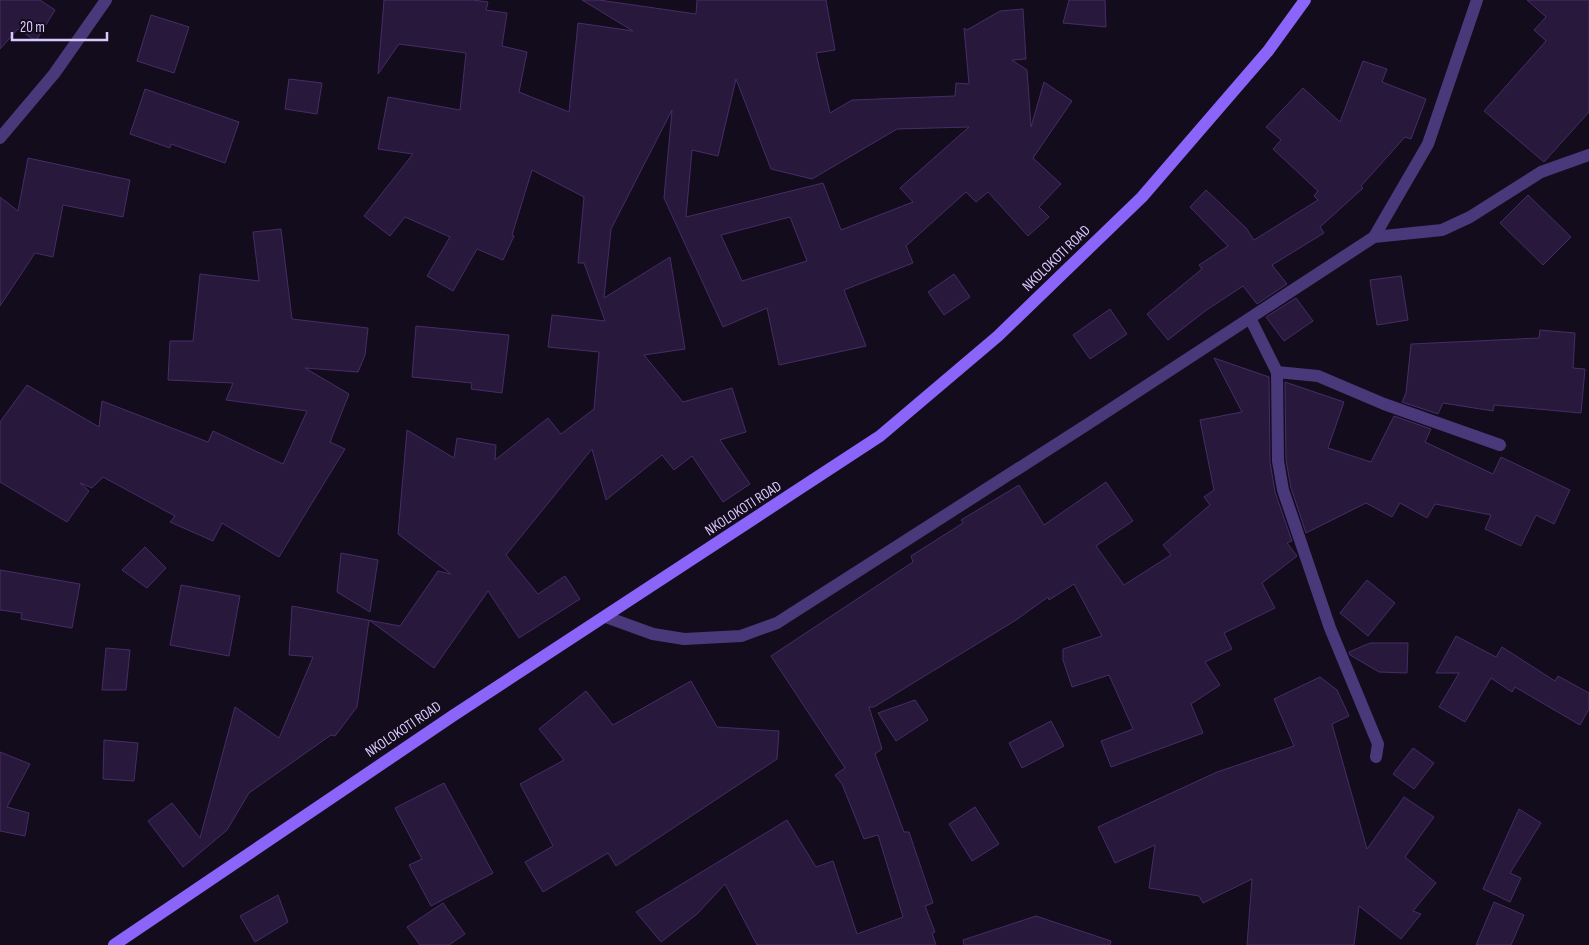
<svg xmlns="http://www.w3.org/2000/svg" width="1589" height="945" viewBox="0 0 1589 945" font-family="'Sofia Sans Condensed',sans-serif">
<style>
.building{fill:#28193c;stroke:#462c67;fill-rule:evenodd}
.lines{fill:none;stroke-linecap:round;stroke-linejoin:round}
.street{stroke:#4a397a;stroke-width:12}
.secondary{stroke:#8b64f9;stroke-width:12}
.labels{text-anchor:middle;stroke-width:4;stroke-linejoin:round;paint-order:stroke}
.street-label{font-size:15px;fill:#dbc9fd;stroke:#130c1c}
</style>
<rect width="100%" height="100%" fill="#130c1c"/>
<path class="building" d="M0,0H40L55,10L36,41L18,29L0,49Z
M384,0H473L488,2L486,10L507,13L502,46L527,52L519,92L569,112L578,23L633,31L582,0H599L696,14L697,0H826L835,50L816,53L830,113L852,100L955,96L956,83L969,84L964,28L967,30L1000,11L1023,9L1026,59L1012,60L1027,70L1031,127L1044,82L1072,101L1033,158L1061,184L1039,207L1049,217L1028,236L988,192L976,202L966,192L906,246L913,263L844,290L866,346L779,365L767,308L723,327L664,198L672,110L611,229L604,298L670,257L685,349L644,355L683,402L732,388L746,432L720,440L750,484L723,502L692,456L674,470L662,455L606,500L592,449L506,555L538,594L565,576L580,599L519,638L488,591L434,668L369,620L357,707L335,736L331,735L249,793L227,830L183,867L148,821L172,803L200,838L235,707L279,738L313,657L289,655L292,606L400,626L438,571L451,574L398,534L407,430L454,458L457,438L496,445L495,460L548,418L561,434L594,409L599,352L548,347L552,315L605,321L584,263H578L584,197L532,170L512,235L514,236L503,260L477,249L453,291L427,276L450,237L405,217L390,236L364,216L413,154L378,149L388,97L460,110L466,53L399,44L378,74ZM736,79L771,169L812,179L897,129L969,127L900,188L913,202L841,230L823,183L686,217L692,150L718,156ZM790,217L807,261L742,281L721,235Z
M1069,0H1105L1106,27L1063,23Z
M1527,0H1589V112L1544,162L1484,111L1546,41L1534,30L1546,17Z
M151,15L189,27L174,73L137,61Z
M1363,61L1387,69L1382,82L1426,99L1411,139L1405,137L1361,186L1363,188L1320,227L1324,233L1272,265L1287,284L1257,304L1243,286L1205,311L1168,340L1147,314L1202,269L1199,265L1228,246L1190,207L1206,190L1246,228L1254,240L1318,200L1314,196L1318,191L1273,149L1281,140L1266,127L1303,88L1340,122Z
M289,79L322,83L317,114L285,109Z
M145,89L239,122L225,163L171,144L170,148L130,134Z
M28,158L130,180L123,217L63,205L53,257L35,253L0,306V197L18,211Z
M1528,195L1571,237L1543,265L1500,223Z
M281,229L292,319L368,328L365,355L358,372L305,368L349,394L330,442L345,449L279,557L222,523L213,541L170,522L175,516L103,477L92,488L80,483L89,491L67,522L0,482V422L27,385L99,427L102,401L208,442L213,431L283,464L307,411L226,400L233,383L168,380L170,341H193L200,274L259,281L253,232Z
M954,274L970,297L944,315L928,292Z
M1401,276L1408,320L1377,325L1370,280Z
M1296,298L1313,321L1284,341L1266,317Z
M1110,309L1127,334L1090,359L1073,335Z
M416,326L509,335L502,393L471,389L472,383L412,377Z
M1540,330L1575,333L1573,368L1585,369L1581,413L1494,405L1493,411L1443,403L1438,414L1402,402L1406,393L1411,344L1539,338Z
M1214,358L1269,377L1270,462L1275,492L1292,541L1287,543L1297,556L1262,583L1275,608L1224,633L1232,649L1205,662L1220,685L1191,704L1203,733L1111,767L1101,741L1133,729L1109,675L1072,687L1063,660V649L1102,636L1074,584L1049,600L1048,597L1016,620L874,707H869L882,749L875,754L904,832H909L933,903L925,906L935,932L932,933L936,945H757L725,884L697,914L661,942L636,912L787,820L816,867L833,861L857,934L903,917L878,835L864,839L842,784L835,775L845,768L771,656L913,562L911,556L963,523L961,520L1019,485L1044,525L1106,482L1133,521L1096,546L1124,585L1171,555L1163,545L1210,505L1204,497L1214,490L1200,420L1242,412Z
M1285,382L1344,402L1328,448L1371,462L1394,416L1431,429L1425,442L1493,474L1501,457L1570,490L1554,524L1536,515L1521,546L1485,529L1491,515L1435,504L1427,518L1400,503L1392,517L1366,503L1306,533L1291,488L1286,460Z
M145,547L166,568L147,588L122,570Z
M341,553L378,560L370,612L337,592Z
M0,570L80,584L72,628L21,619L22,613L0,610Z
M1367,580L1395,603L1368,636L1340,613Z
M181,585L240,596L229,656L170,645Z
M1456,636L1496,657L1502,647L1555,681L1558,676L1589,693V709L1580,725L1515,687L1512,692L1491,678L1465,722L1439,707L1459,673H1436Z
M1370,643H1408L1407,673L1379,672L1350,655L1349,652Z
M106,648L130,650L126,690H102Z
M1320,677L1337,690L1349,716L1332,724L1367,849L1404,797L1434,817L1405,857L1436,883L1413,911L1421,914L1401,939L1359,906L1354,945H1247L1252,879L1203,903L1199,896L1149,888L1155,845L1115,863L1098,827L1217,772L1294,746L1274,699Z
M691,681L717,727L779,731L777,759L616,866L608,853L543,892L525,862L553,846L520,784L564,760L539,729L586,691L613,725Z
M915,700L928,720L896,741L878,713Z
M1051,721L1064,746L1022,768L1009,743Z
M104,740L138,743L134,781L103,779Z
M1413,748L1434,763L1414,789L1393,774Z
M0,752L30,764L7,807L29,813L25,836L0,831Z
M444,783L493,873L431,906L409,865L422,859L395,808Z
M975,807L999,844L972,861L949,824Z
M1519,809L1541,823L1510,873L1521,878L1510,902L1483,889Z
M278,895L288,922L255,942L240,916Z
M1494,902L1524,915L1511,945H1476Z
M443,903L465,934L449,945H420L407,927Z
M1036,916L1111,941L1110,945H964L963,940Z"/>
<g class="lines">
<path class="street" d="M0,138L54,74L106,0
M1374,237L1442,230L1470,217L1541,172L1589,155
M1250,318L1277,372L1278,461L1283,490L1330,628L1378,744L1376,757
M1277,372L1318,376L1384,404L1500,445
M606,617L653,634L684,639L741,636L777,623L1091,422L1374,237L1428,144L1477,0"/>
<path class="secondary" d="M114,945L454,715L880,436L998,336L1142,197L1268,51L1305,0"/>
</g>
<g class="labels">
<g class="street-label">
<text transform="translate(1056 258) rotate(-44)" y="5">NKOLOKOTI ROAD</text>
<text transform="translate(743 508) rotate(-33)" y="5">NKOLOKOTI ROAD</text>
<text transform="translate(403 729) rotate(-34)" y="5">NKOLOKOTI ROAD</text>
</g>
</g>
<path d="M12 32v8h95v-8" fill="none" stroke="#dbc9fd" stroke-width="2.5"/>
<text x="20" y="32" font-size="15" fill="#dbc9fd" stroke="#130c1c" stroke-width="4" paint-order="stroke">20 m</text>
</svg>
